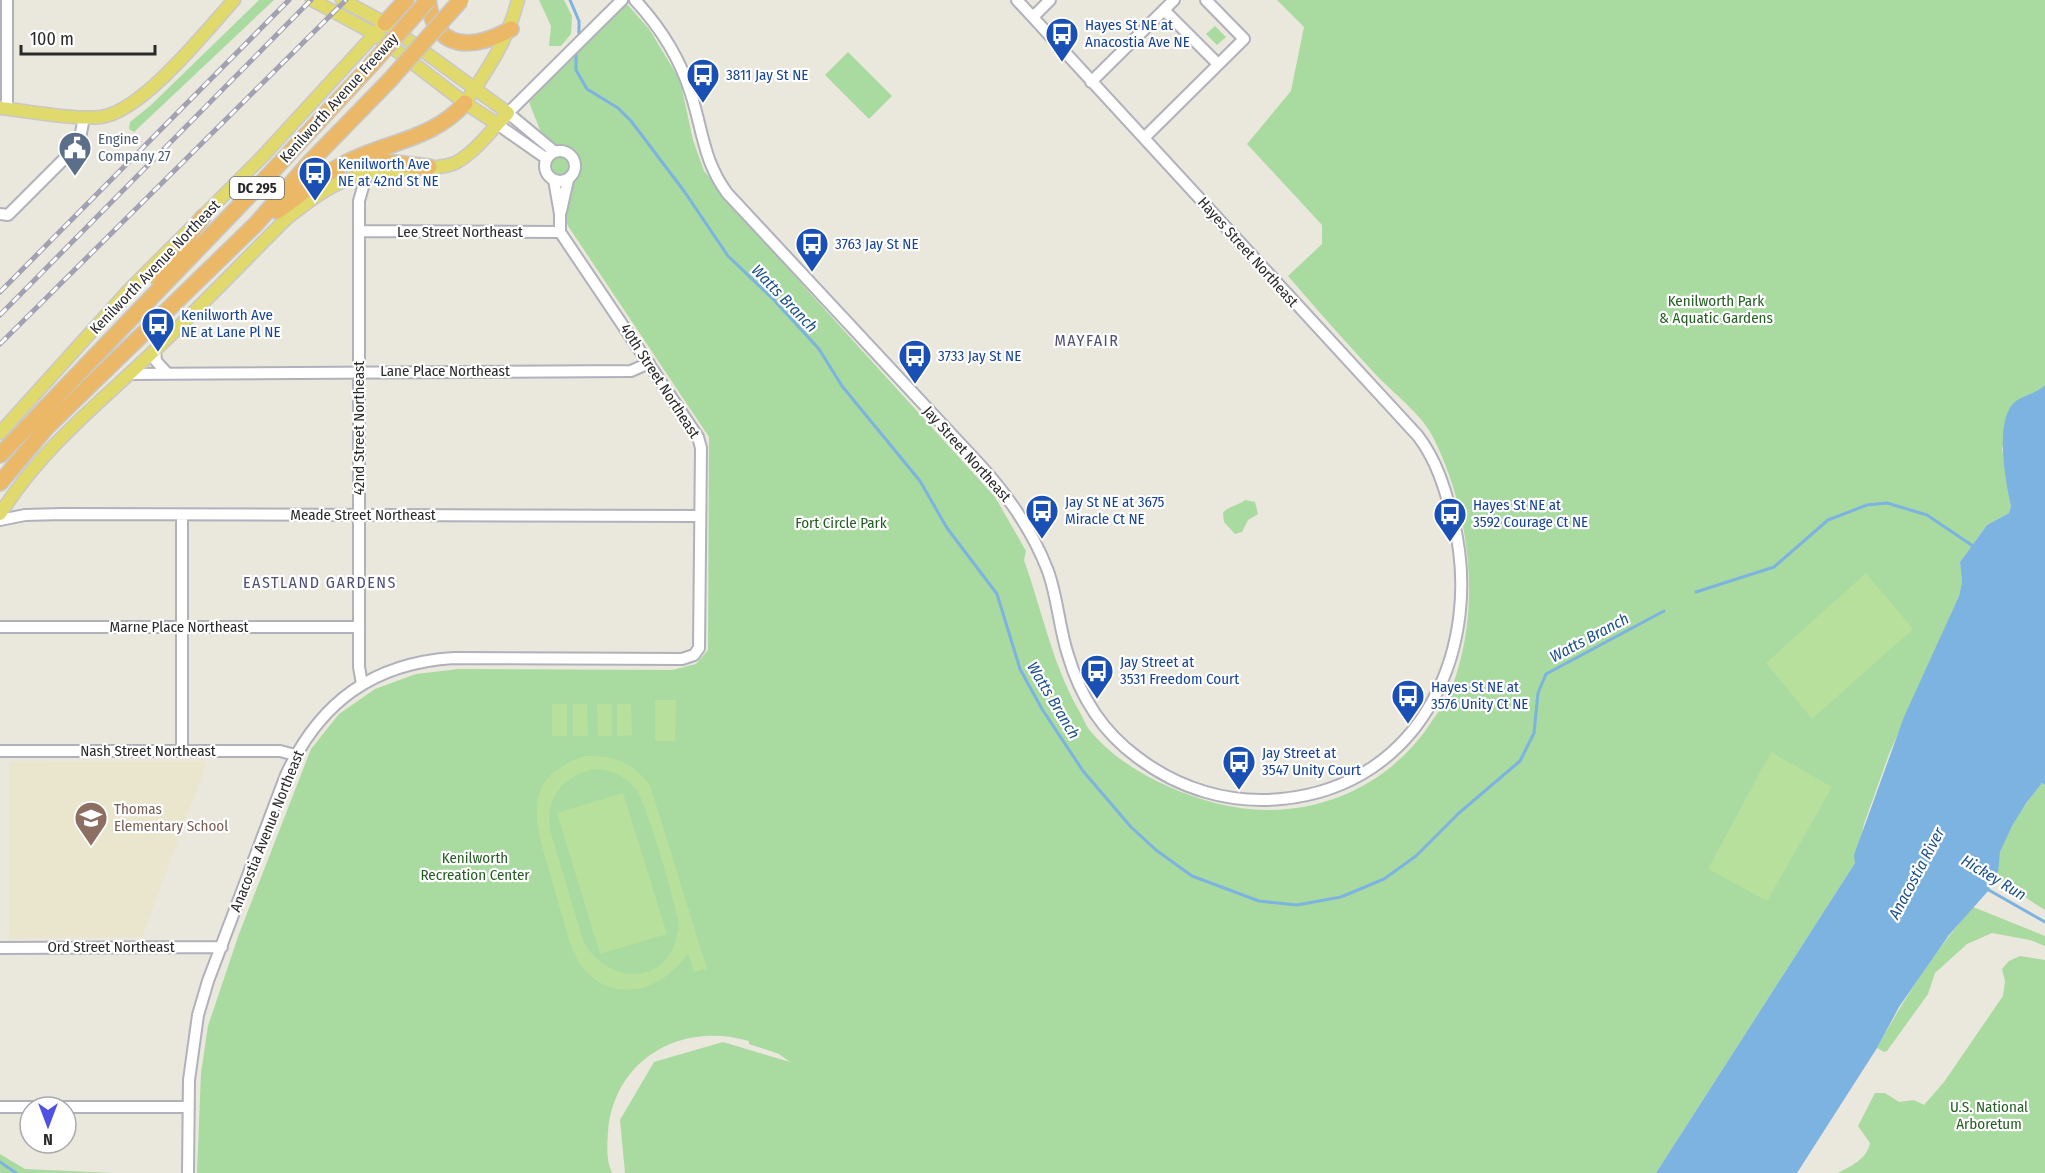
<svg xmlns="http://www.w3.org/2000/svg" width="2045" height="1173" viewBox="0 0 2045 1173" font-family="'Fira Sans Condensed',sans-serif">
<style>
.education{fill:#eae6ce}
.green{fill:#a9daa0}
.pitch{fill:#b7e09d;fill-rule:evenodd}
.water{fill:#7cb3e0}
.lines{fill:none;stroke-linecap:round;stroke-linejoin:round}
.stream{stroke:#7cb3e0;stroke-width:3}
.minor-casing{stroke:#b1b1bc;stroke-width:14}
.major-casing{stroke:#c8c8c8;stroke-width:15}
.highway-casing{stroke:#c8c8c8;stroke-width:18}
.minor{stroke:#fff;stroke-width:10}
.major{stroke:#e0da6c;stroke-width:12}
.highway{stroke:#ebb867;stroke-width:15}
.rail-casing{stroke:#a1a1b2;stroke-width:5}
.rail{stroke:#fff;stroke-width:3;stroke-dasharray:9;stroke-linecap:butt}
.highway-bridge-casing{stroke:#c8c8c8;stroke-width:18;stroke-linecap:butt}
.highway-bridge{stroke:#ebb867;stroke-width:15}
.labels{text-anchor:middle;stroke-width:4.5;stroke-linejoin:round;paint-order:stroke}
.shield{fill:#fff;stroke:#6a6a6a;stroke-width:1.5}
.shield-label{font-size:14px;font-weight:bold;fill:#2a2a2a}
.transit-label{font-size:15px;fill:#164399;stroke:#fff;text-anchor:start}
.street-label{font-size:15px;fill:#2a2a2a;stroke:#fff}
.service-label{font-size:15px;fill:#4e5e75;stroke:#fff;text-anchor:start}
.park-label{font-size:15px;fill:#245e22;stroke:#fff}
.education-label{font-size:15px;fill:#785e54;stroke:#fff;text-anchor:start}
.water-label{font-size:16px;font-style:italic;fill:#1d518a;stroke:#fff}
.neighbourhood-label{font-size:16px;letter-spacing:1.5px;fill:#504f75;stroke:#fff}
</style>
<rect width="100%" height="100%" fill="#eae7dd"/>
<path class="education" d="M204,761L206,765L142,937L9,938V762Z"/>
<path class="green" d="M259,0H274L134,132L129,129L130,122L150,106Z
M539,0H564L572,16L571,34L561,46H549L551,26Z
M1277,0H2045V385L2034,395L2002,448L2011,507L2009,513L1987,525L1960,562L1962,582L1959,596L1889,754L1864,824L1855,863L1656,1173H625L620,1120L654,1062L723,1042L790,1062L779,1054L749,1044V1041C681,1021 614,1059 608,1132C607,1146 606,1160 612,1173H197L201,1073L208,1026L239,934L311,749L339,714L375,689L416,674L459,669L672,670L696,664L708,650L709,437L568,226L557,200L551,158L529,102L627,4L649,29L680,80L693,140L704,171L808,291L995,497L1026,551L1024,560C1042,611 1052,662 1078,709C1083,717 1086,727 1092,733C1121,767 1172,792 1215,803C1300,825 1386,794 1434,718C1440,710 1448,700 1451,690C1482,610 1471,515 1434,439C1423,416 1397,396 1379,378C1348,345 1318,311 1288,276L1322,244V225L1247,144L1291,91L1304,27Z
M1215,26L1226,37L1217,45L1206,34Z
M848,52L892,96L869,119L825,75Z
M1245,500L1255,502L1258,514L1248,520L1242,532L1235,534L1224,522L1223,513C1228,506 1238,506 1245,500Z
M2042,783L2045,785V910L2003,883C1982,862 2027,801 2042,783Z
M1973,907L2045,936V946L2030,940L1992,933L1967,944L1935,973L1928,994L1887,1051L1884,1052L1877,1048C1904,998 1936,950 1973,907Z
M2020,956L2045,960V1173H1838C1851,1166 1867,1159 1870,1143L1858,1126L1875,1093H1885L1899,1102L1914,1100L1924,1105L1944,1082L2003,996L2005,981L2002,969L2009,961Z
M0,1154L25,1169L113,1173H0Z"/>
<path class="pitch" d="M1866,573L1913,629L1812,719L1766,663Z
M655,700H676L675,741H655Z
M552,704H567V736H552Z
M573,704H587L588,736H573Z
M597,704H612V736H598Z
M617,704H631L632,735L617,736Z
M1771,752L1832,787L1767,901L1708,869Z
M585,756C613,755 632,762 650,785L707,969L694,972L688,953C657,1001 593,1005 571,946C564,921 556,896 549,870C534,820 521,777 585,756ZM596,769C612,770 625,776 636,789C646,802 675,901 678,920C679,926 678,933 676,939C663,989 603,982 583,940L550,830C545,797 564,774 596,769Z
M623,793L667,934L600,954L557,813Z"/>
<path class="water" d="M2045,385V785L2042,783L2027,802L2012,826L2000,852L1998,872L1989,890L1949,935L1899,1007L1877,1048L1797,1173H1656L1855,863L1854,855L1904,717L1959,596L1962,582L1960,562L1987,525L2009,513L2011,506C2006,482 1993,419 2016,401C2026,394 2036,394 2045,385Z"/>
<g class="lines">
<path class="stream" d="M570,0L579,21V38
M576,50V70L587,89L618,108L631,121L684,191L728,256L773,299L819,349L842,386L920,481L947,528L997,594L1020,669L1042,709L1083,771L1131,827L1156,850L1192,876L1259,901L1297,905L1341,897L1384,879L1416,856L1459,813L1520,761L1534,733L1538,693L1546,674L1664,611
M1696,592L1774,567L1828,520L1867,505L1887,503L1927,515L1973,546
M1987,889L2045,922
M0,1162L16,1173"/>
<g class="minor-casing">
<path id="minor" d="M635,0C660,27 680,58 691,94C703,131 703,160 727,193L981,466C1009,497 1033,532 1048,571C1058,599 1059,628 1068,655C1080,696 1103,732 1137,757C1179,789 1229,804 1281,799C1423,786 1485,645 1453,519C1445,489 1437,461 1418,436L1017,0
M1164,10L1218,64
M1033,17L1050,0
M1091,82L1174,0
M7,109V0
M497,124L547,159
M1144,138L1244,39L1206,0
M545 166a15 15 0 1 1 30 0a15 15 0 1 1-30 0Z
M555,152L508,113L622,0
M561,211L568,180
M0,214L8,215L79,144L84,117
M359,231L560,232
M155,350L156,361L166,372
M129,374L631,371L649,363
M0,520L25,515L62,514L700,516
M0,627H359
M362,684L359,667V201L367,173
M0,751H280L295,755
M182,751V515
M0,948L222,947
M0,1107H189
M188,1173L189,1080L198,1015L208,981L286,775C320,702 373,663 454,658L682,659L694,655L699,648L701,448L698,437L560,232V214L554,180"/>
</g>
<g class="major-casing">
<path id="major" d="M312,0L375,34L465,103L497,124
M465,103C488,69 508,40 518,0
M0,108C28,111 74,120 101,117C143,111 205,32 234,0
M0,433L129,290L262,157L385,23
M0,514C43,447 96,406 153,352C198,309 242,263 286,219C334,182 344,175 405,169C420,168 441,169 455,163C475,153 492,129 508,113L385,23L342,0"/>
</g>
<g class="highway-casing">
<path id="highway" d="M428,0C435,52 473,50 511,29
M385,23L406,0
M360,159L429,167
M277,211C303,194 324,172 354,159C393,141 436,137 465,103
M158,278L203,217
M0,455L268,176L371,65
M0,483L47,427L256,224L311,161L389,81"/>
</g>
<use href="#minor" class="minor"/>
<use href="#major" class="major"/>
<use href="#highway" class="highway"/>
<g class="rail-casing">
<path id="rail" d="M0,292L289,0
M0,315L311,0
M0,344L346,0"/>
</g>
<use href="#rail" class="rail"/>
<g class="highway-bridge-casing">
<path id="highway-bridge" d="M371,65L428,0
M389,81L461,0"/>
</g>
<use href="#highway-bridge" class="highway-bridge"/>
</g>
<defs>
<g id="bus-pin" transform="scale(1.725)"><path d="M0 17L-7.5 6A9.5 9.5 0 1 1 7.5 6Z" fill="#1a4fb4" stroke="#fff"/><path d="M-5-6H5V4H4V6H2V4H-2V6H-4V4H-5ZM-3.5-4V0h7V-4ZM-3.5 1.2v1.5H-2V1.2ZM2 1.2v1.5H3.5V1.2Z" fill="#fff"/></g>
<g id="civic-pin" transform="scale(1.725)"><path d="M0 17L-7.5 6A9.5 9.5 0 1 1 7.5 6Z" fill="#5c6f8a" stroke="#fff"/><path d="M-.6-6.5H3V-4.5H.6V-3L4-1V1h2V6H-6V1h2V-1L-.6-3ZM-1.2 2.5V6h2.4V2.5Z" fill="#fff"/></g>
<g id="school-pin" transform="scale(1.725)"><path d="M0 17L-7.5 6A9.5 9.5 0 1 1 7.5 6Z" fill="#8d6e63" stroke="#fff"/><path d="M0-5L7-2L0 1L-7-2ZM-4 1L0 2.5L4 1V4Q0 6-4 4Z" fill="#fff"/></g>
</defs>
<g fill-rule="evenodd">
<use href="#bus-pin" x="1062" y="34"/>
<use href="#bus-pin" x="703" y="75"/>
<use href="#civic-pin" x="75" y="148"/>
<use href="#bus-pin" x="315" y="173"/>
<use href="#bus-pin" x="812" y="244"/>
<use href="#bus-pin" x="158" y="324"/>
<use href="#bus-pin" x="915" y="356"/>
<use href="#bus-pin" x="1042" y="511"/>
<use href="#bus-pin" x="1450" y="514"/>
<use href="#bus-pin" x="1097" y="671"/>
<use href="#bus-pin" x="1408" y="696"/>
<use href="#bus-pin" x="1239" y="762"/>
<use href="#school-pin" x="91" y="818"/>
</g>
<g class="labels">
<rect class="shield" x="230" y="177" width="54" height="22" rx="4.5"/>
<g class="shield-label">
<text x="257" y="193">DC 295</text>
</g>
<g class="transit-label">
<text x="1085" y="30">Hayes St NE at<tspan x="1085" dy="17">Anacostia Ave NE</tspan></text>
<text x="726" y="80">3811 Jay St NE</text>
<text x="338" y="169">Kenilworth Ave<tspan x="338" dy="17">NE at 42nd St NE</tspan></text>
<text x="835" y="249">3763 Jay St NE</text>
<text x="181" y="320">Kenilworth Ave<tspan x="181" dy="17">NE at Lane Pl NE</tspan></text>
<text x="938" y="361">3733 Jay St NE</text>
<text x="1065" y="507">Jay St NE at 3675<tspan x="1065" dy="17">Miracle Ct NE</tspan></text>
<text x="1473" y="510">Hayes St NE at<tspan x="1473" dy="17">3592 Courage Ct NE</tspan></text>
<text x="1120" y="667">Jay Street at<tspan x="1120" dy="17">3531 Freedom Court</tspan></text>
<text x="1431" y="692">Hayes St NE at<tspan x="1431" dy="17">3576 Unity Ct NE</tspan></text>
<text x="1262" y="758">Jay Street at<tspan x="1262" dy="17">3547 Unity Court</tspan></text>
</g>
<g class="street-label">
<text transform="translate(339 98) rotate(-48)" y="5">Kenilworth Avenue Freeway</text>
<text x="460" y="237">Lee Street Northeast</text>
<text transform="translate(1248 252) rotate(48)" y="5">Hayes Street Northeast</text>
<text transform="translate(155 267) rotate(-46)" y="5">Kenilworth Avenue Northeast</text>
<text x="445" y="376">Lane Place Northeast</text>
<text transform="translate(660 381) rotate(57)" y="5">40th Street Northeast</text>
<text transform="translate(359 428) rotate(-90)" y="5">42nd Street Northeast</text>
<text transform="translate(967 454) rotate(48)" y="5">Jay Street Northeast</text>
<text x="363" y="520">Meade Street Northeast</text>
<text x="179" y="632">Marne Place Northeast</text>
<text x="148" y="756">Nash Street Northeast</text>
<text transform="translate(267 831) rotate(-68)" y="5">Anacostia Avenue Northeast</text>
<text x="111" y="952">Ord Street Northeast</text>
</g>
<g class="service-label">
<text x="98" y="144">Engine<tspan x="98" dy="17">Company 27</tspan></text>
</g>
<g class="park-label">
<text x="1716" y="306">Kenilworth Park<tspan x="1716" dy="17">&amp; Aquatic Gardens</tspan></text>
<text x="841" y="528">Fort Circle Park</text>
<text x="475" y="863">Kenilworth<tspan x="475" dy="17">Recreation Center</tspan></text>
<text x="1989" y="1112">U.S. National<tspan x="1989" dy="17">Arboretum</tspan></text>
</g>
<g class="education-label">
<text x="114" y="814">Thomas<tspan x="114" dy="17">Elementary School</tspan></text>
</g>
<g class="water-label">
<text transform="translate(785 298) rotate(46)" y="6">Watts Branch</text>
<text transform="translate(1589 637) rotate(-28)" y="6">Watts Branch</text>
<text transform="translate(1054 700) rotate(59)" y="6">Watts Branch</text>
<text transform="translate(1916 873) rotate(-62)" y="6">Anacostia River</text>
<text transform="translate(1994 877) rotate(31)" y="6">Hickey Run</text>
</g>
<g class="neighbourhood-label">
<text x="1087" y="346">MAYFAIR</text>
<text x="320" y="588">EASTLAND GARDENS</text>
</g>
</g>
<g transform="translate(48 1125) rotate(180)"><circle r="28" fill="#ffffff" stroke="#aaaaaa" stroke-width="1.5"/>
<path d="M0-4.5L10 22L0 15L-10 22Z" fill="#5050e4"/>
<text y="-9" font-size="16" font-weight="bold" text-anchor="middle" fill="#2a2a2a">N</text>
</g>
<path d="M21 45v9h134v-9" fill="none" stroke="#2a2a2a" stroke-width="3"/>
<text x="30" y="45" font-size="18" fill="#2a2a2a" stroke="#ffffff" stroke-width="4.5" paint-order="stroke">100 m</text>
</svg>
